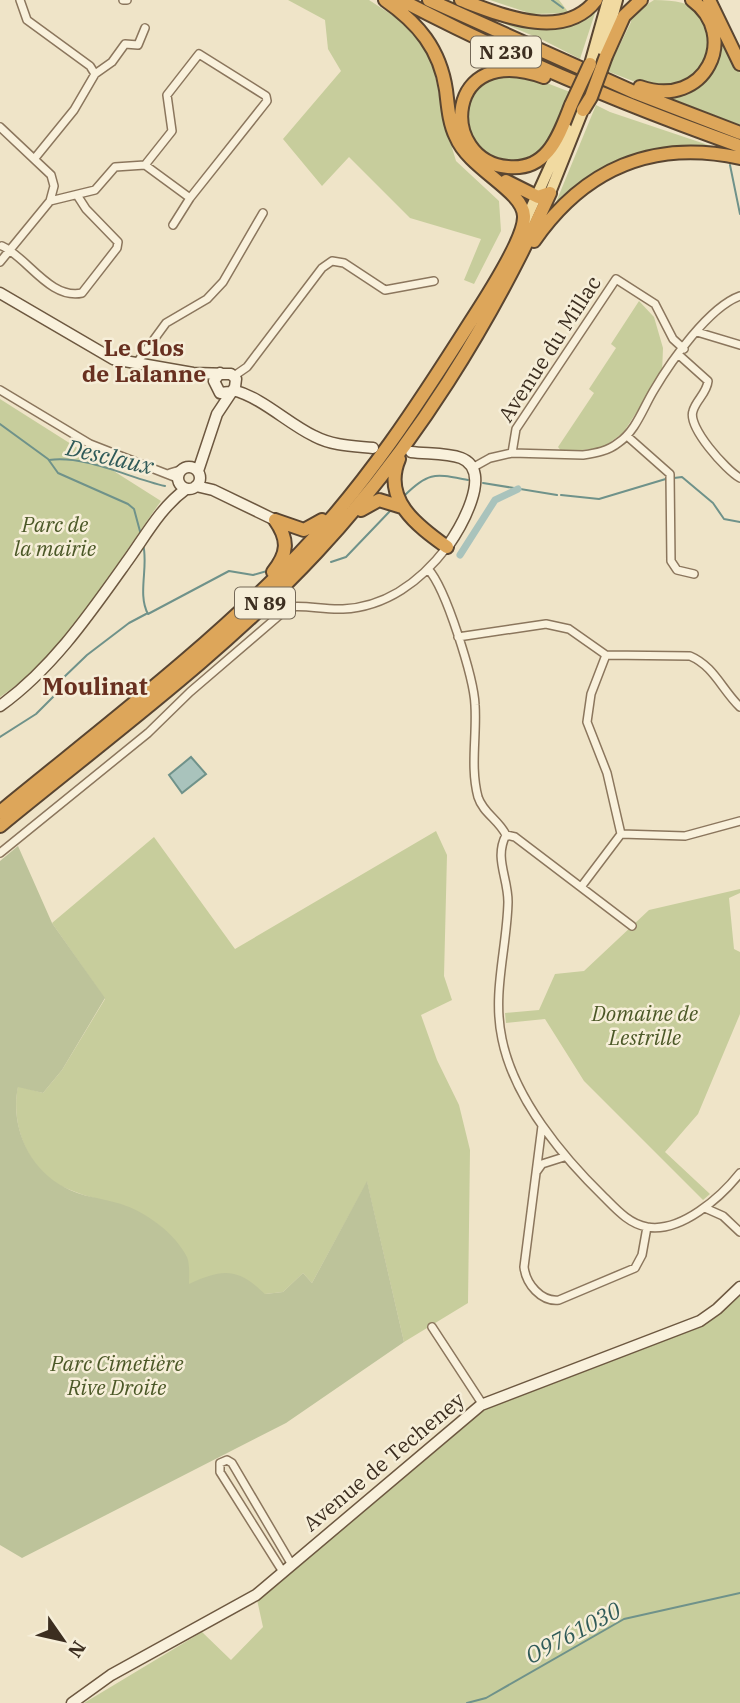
<svg xmlns="http://www.w3.org/2000/svg" width="740" height="1703" viewBox="0 0 740 1703" font-family="'IBM Plex Serif',serif">
<style>
.green{fill:#c7cd9c}
.cemetery{fill:#bdc39a}
.water{fill:#a9c3bc;stroke:#6f928a;stroke-width:2}
.lines{fill:none;stroke-linecap:round;stroke-linejoin:round}
.stream{stroke:#6f928a;stroke-width:2}
.canal{stroke:#a9c3bc;stroke-width:7}
.street-casing{stroke:#8b765d;stroke-width:10}
.secondary-casing{stroke:#6d5840;stroke-width:13}
.primary-casing{stroke:#594531;stroke-width:14}
.highway-casing{stroke:#594531;stroke-width:16}
.street{stroke:#f9f1dc;stroke-width:7}
.secondary{stroke:#f9f1dc;stroke-width:10}
.primary{stroke:#f1daa1;stroke-width:10}
.highway{stroke:#dda65a;stroke-width:12}
.highway-bridge-casing{stroke:#594531;stroke-width:16;stroke-linecap:butt}
.highway-bridge{stroke:#dda65a;stroke-width:12}
.labels{text-anchor:middle;stroke-width:5;stroke-linejoin:round;paint-order:stroke}
.shield{fill:#f6eed8;stroke:#746857;stroke-width:2}
.shield-label{font-size:19px;font-weight:bold;fill:#3c2e20}
.street-label{font-size:21px;fill:#3c2e20;stroke:#f6eed8}
.park-label{font-size:21px;font-style:italic;fill:#4b5827;stroke:#f6eed8}
.neighbourhood-label{font-size:23px;font-weight:bold;fill:#683020;stroke:#f6eed8}
.water-label{font-size:23px;font-style:italic;fill:#305b59;stroke:#f6eed8}
.quarter-label{font-size:24px;font-weight:bold;fill:#683020;stroke:#f6eed8}
</style>
<rect width="100%" height="100%" fill="#efe4c8"/>
<path class="green" d="M288,0H369L409,26L432,59L444,121L456,161L499,201L501,231L474,284L464,280L481,239L410,218L349,157L322,186L283,139L341,71L328,49L325,20Z
M448,0L544,25L598,4L580,59L543,40Z
M490,0H559L569,13L532,14Z
M654,0C701,0 711,15 710,60L681,88L638,83L607,71L631,22V15Z
M720,30L740,73V125L667,97C704,99 723,62 720,30Z
M526,75L570,92C563,112 556,140 538,154C491,191 435,110 489,79C498,73 515,75 526,75Z
M596,105L610,112L720,149L651,153L552,212Z
M639,301L654,317L663,348L662,373L623,433L602,448L562,452L558,447L594,393L589,389L616,348L611,344Z
M0,399L161,501C118,561 61,658 0,697Z
M436,831L447,855L444,976L452,1000L421,1015L437,1060L459,1105L470,1150L468,1303L404,1342L367,1182L312,1283L303,1273L283,1292L265,1294L189,1284C186,1272 184,1254 176,1243C148,1205 108,1206 68,1189C28,1173 10,1125 18,1086L43,1093L62,1070L105,999L52,923L154,837L235,949Z
M740,889V893L729,898L734,949L740,952V1014L698,1114L665,1152L710,1194L703,1200L584,1081L545,1019L506,1023L505,1013L539,1010L555,974L584,971L649,910Z
M740,1287V1703H84L202,1632L231,1660L263,1627L256,1595L481,1405L700,1321Z"/>
<path class="cemetery" d="M18,846L52,923L105,998L62,1070L43,1093L18,1087C10,1125 28,1168 64,1187C81,1197 102,1198 121,1204C146,1212 175,1233 187,1257C190,1264 189,1276 189,1284C222,1269 237,1267 265,1294L283,1292L303,1273L312,1283L367,1181L404,1342L286,1423L22,1558L0,1545V861Z"/>
<path class="water" d="M191,757L206,774L182,793L169,775Z"/>
<g class="lines">
<path class="stream" d="M552,0L563,8
M730,165L740,214
M0,424L48,459L58,473L128,504L134,509L141,535
M49,460C86,455 129,478 165,486
M674,478L682,477L713,503L724,519L740,522
M483,483L557,495
M561,495L599,499L669,478
M404,496C429,471 435,474 468,480
M143,544C149,566 137,594 148,614L229,571L253,575L267,571
M331,562L346,557L391,510
M0,737L36,714L58,692L60,681L87,655L129,623L146,614
M467,1703L486,1698L624,1619L740,1593"/>
<path class="canal" d="M460,555L495,500L518,489"/>
<g class="street-casing">
<path id="street" d="M20,0L27,20L90,66L95,74L74,110L35,158
M123,0H127
M95,74L112,62L125,44L138,45L145,28
M0,127L51,175L54,186L50,201
M145,165L190,198
M2,246C27,257 50,300 82,293L117,248L118,242L86,209L77,195
M0,262L50,201L95,190L115,167L145,165L172,131L167,95L199,54L266,96L267,101L190,198L173,225
M697,332L740,345
M679,355L708,381C707,393 696,400 693,411C687,427 726,470 740,478
M136,364L166,323L207,299L223,282L263,213
M234,376L247,367L322,268L332,261L344,263L385,290L434,281
M0,390L90,444L177,478
M627,436L670,474L671,561L677,570L694,574
M512,453L516,429L616,279L655,304L673,339L684,349
M472,468L490,458L512,453L583,455C596,453 608,451 618,443C636,431 643,408 654,390C671,361 709,307 740,296
M170,473L180,470
M428,569C446,588 474,679 475,705C477,736 470,767 478,797C483,813 499,820 506,835C494,858 508,877 508,902C507,948 492,993 502,1039C514,1098 562,1156 604,1197C616,1209 629,1224 647,1227C681,1233 721,1197 740,1173
M458,637L546,624L569,629L606,655L690,656C714,666 722,690 740,707
M606,655L591,694L587,722L607,773L621,834
M506,835L515,837L632,926
M0,853L148,733L190,692L289,607C307,605 324,610 343,609C386,607 421,581 447,547
M581,887L621,834L685,836L740,821
M542,1126L524,1267C526,1284 541,1302 559,1300L635,1268L642,1255L647,1227
M537,1171L542,1164L564,1157
M705,1208L723,1216L740,1232
M432,1327L483,1405
M283,1572L220,1472V1463L227,1460L232,1463L292,1565"/>
</g>
<g class="secondary-casing">
<path id="secondary" d="M0,293L113,359L193,373L231,374L236,379L235,387L217,414L198,471
M220,373L214,381L220,393L230,392
M233,390C263,398 287,423 314,436C333,446 353,446 373,448
M411,452C427,454 447,453 461,458C495,471 459,530 447,547
M178 478a11 11 0 1 1 22 0a11 11 0 1 1-22 0Z
M196,486L213,490L275,520
M0,706C53,668 91,612 128,560C146,535 161,507 186,489
M72,1703L111,1675L256,1595L481,1405L700,1321L717,1309L740,1287"/>
</g>
<g class="primary-casing">
<path id="primary" d="M602,55L617,0
M590,64L608,0
M550,193L583,110
M523,226L567,129"/>
</g>
<g class="highway-casing">
<path id="highway" d="M401,0C510,57 624,105 740,146
M429,0L636,93L740,133
M461,0C501,15 564,42 596,0
M709,0L740,64
M606,56L624,16L641,0
M544,77C444,40 438,161 508,167C548,171 559,135 571,105
M640,87C706,110 740,35 692,0
M506,181L538,197L550,193
M534,241C584,169 653,139 740,158
M399,459C382,499 416,525 447,547
M361,510L379,500L402,507
M275,520L304,530L322,520
M273,572C288,553 289,540 275,520
M0,812C101,729 207,649 298,555C366,485 419,403 471,321C484,301 525,238 524,216C523,190 469,169 456,137C449,123 448,106 446,90C440,49 418,23 385,0
M0,826C107,738 222,654 317,552C413,449 492,322 550,193"/>
</g>
<use href="#street" class="street"/>
<use href="#secondary" class="secondary"/>
<use href="#primary" class="primary"/>
<use href="#highway" class="highway"/>
<g class="highway-bridge-casing">
<path id="highway-bridge" d="M571,105L590,64
M583,110L591,97L606,56"/>
</g>
<use href="#highway-bridge" class="highway-bridge"/>
</g>
<g class="labels">
<g class="shield">
<rect x="471" y="36.5" width="70" height="31" rx="5"/>
<rect x="235" y="587.5" width="60" height="31" rx="5"/>
</g>
<g class="shield-label">
<text x="506" y="59">N 230</text>
<text x="265" y="610">N 89</text>
</g>
<g class="street-label">
<text transform="translate(550 349) rotate(-57)" y="7">Avenue du Millac</text>
<text transform="translate(384 1462) rotate(-40)" y="7">Avenue de Techeney</text>
</g>
<g class="park-label">
<text x="55" y="532">Parc de<tspan x="55" dy="24">la mairie</tspan></text>
<text x="645" y="1021">Domaine de<tspan x="645" dy="24">Lestrille</tspan></text>
<text x="117" y="1371">Parc Cimetière<tspan x="117" dy="24">Rive Droite</tspan></text>
</g>
<g class="neighbourhood-label">
<text x="144" y="356">Le Clos<tspan x="144" dy="26">de Lalanne</tspan></text>
</g>
<g class="water-label">
<text transform="translate(110 457) rotate(13)" y="8">Desclaux</text>
<text transform="translate(573 1633) rotate(-28)" y="8">O9761030</text>
</g>
<g class="quarter-label">
<text x="95" y="695">Moulinat</text>
</g>
</g>
<g transform="translate(63 1640) rotate(124)" stroke="#f6eed8" stroke-width="5" paint-order="stroke">
<path d="M0-5L12 26L0 18L-12 26Z" fill="#3c2e20"/>
<text y="-10" font-size="19" font-weight="bold" text-anchor="middle" fill="#3c2e20">N</text>
</g>
</svg>
